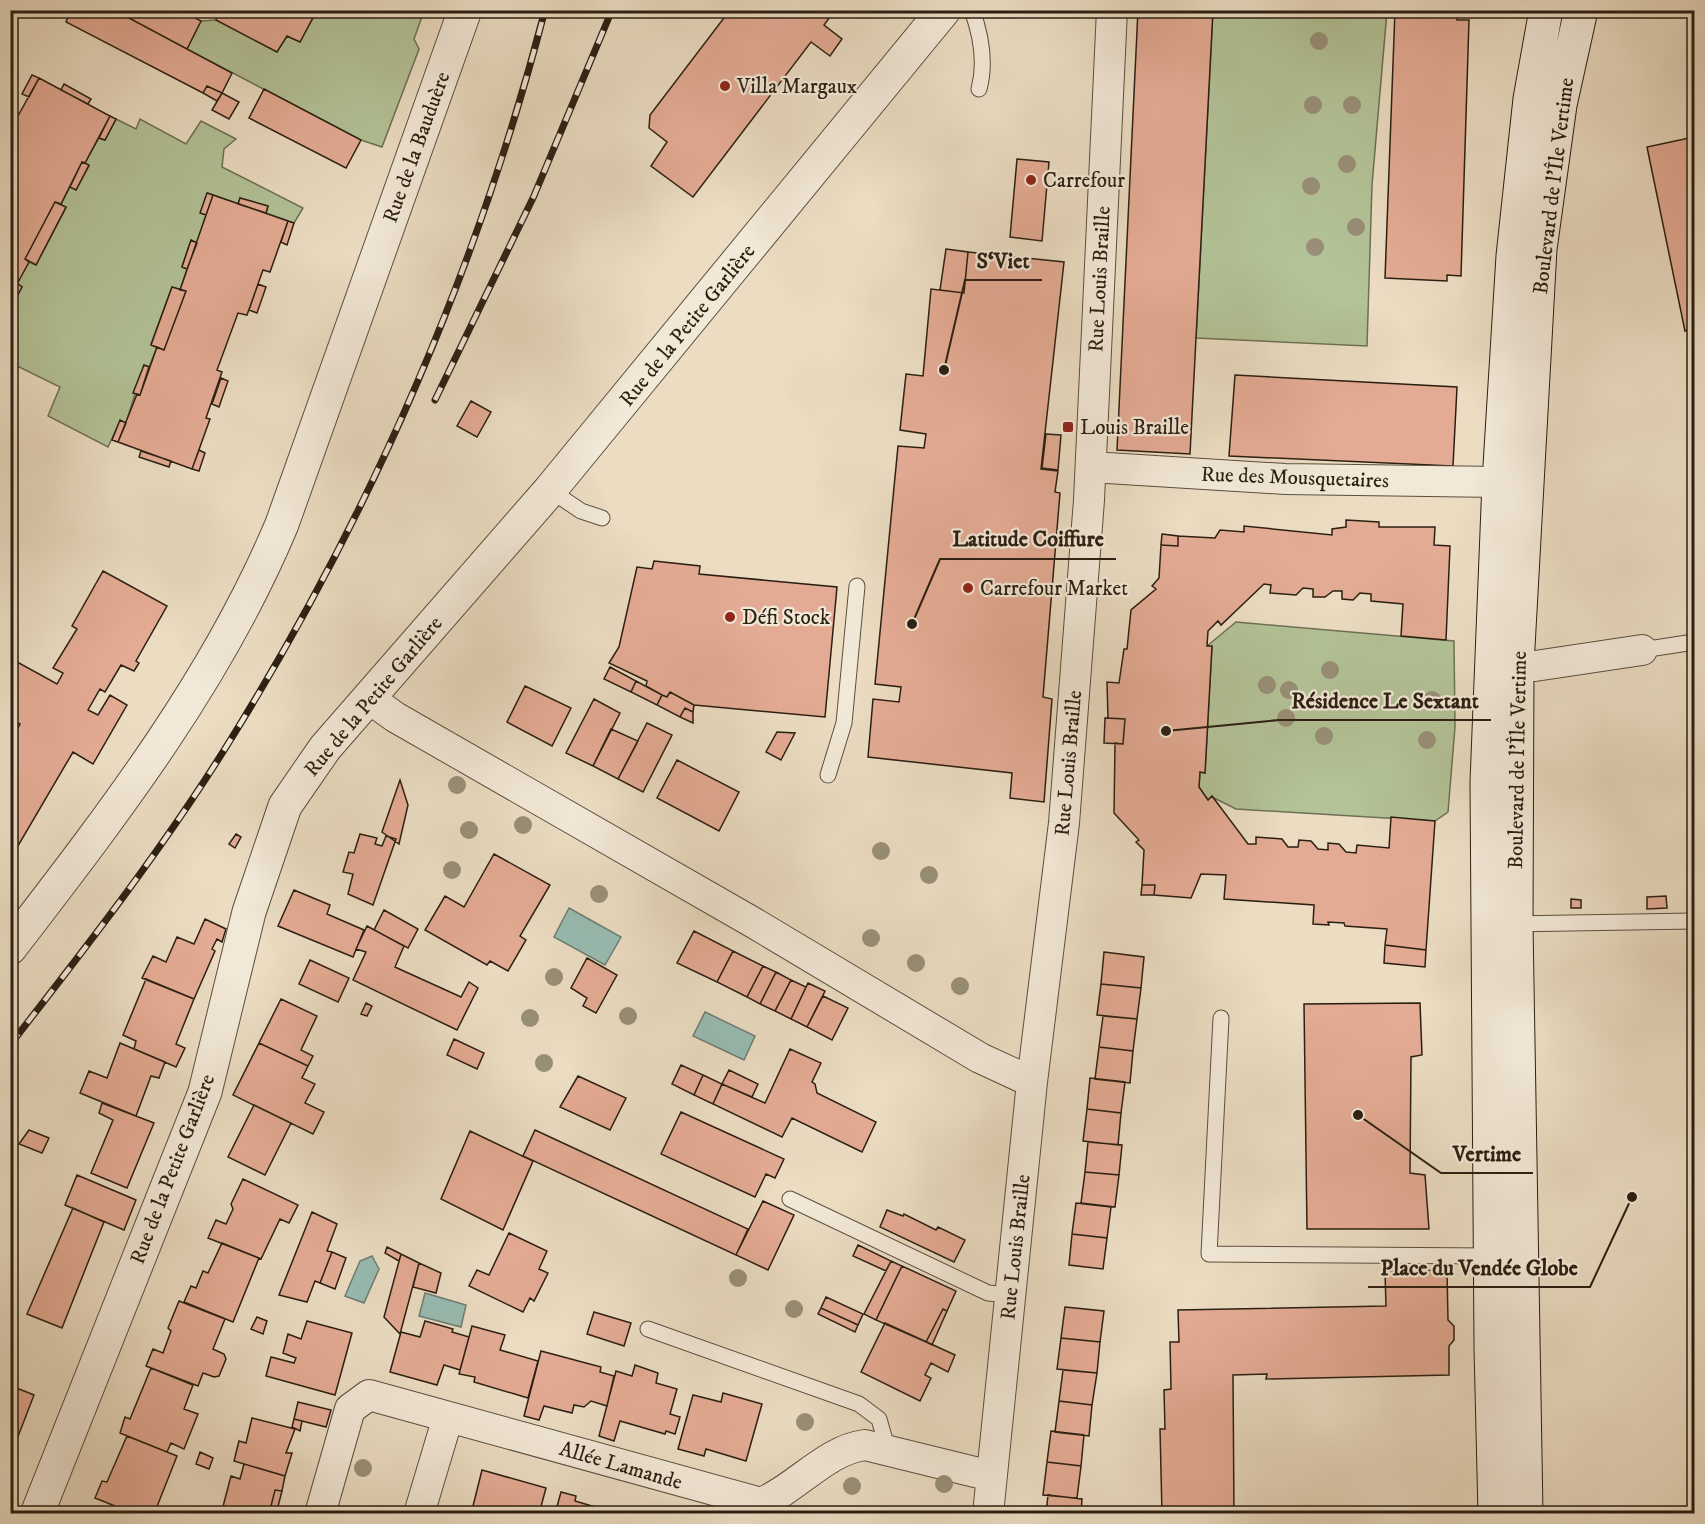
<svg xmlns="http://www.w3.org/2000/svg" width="1705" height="1524" viewBox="0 0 1705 1524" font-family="'IM FELL DW Pica',serif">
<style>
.green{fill:#b3c297;stroke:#6f7054;stroke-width:1.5}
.water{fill:#98bcb2;stroke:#6c7d72;stroke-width:1.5}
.building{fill:#e4ab94;stroke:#2b1f12;stroke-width:1.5}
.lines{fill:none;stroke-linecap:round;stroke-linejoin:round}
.service-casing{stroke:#5b4e3e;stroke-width:17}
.minor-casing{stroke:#5b4e3e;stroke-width:32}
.tertiary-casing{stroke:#5b4e3e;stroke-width:35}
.secondary-casing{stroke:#2b1f12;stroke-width:35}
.service{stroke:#f2e8d7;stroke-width:15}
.minor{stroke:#f2e8d7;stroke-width:30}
.tertiary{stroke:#f2e8d7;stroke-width:33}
.secondary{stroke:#f2e8d7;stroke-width:33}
.rail-casing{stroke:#2b1f12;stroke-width:7}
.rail{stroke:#f2e8d7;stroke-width:4.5;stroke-dasharray:14;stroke-linecap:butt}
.tree{fill:#988f77}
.poi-dot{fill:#8f2418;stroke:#f2e8d7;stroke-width:2}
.labels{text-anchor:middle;stroke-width:4.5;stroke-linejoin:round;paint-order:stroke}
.poi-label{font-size:21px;fill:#2b1f12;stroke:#f2e8d7;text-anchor:start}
.street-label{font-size:21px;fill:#2b1f12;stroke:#f2e8d7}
.leader{fill:none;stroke:#2b1f12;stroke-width:2}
.callout-dot{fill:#2b1f12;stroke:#f2e8d7;stroke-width:2}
.callout-label{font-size:22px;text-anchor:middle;font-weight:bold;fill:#2b1f12;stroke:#f2e8d7;stroke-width:4.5;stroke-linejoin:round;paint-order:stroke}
</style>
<rect width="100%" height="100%" fill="#ebdcc2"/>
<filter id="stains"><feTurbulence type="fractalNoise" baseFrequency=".00333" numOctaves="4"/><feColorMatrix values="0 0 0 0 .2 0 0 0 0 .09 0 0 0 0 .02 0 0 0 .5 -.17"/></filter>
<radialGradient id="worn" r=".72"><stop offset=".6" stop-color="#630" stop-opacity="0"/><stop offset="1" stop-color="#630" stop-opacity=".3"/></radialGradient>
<path class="green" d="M317,11H424L414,39L419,49L382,147L361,140L187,49L201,21L216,20L277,52L287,36L300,42Z
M1213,11H1387L1372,185L1367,346L1196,338Z
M116,119L136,129L140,119L186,144L201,121L236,139L224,149L222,167L303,208L294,223L266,213L268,206L240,198L238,204L208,193L206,215L197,243L191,240L182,266L187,269L180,290L172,287L151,344L157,347L149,367L144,365L126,423L120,421L108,447L48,416L60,387L11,363L10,308L22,287L17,283L29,262L36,265L66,208L61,204L70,187L76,190L89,166L85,163L99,138L105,140Z
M1236,622L1454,641L1455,727L1448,812L1435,821L1236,809L1212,797L1208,800L1199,787L1200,772L1205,773L1212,647L1207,646Z"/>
<path class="water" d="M569,908L621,937L605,965L554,937Z
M705,1012L755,1036L744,1060L693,1036Z
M372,1256L379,1269L364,1303L345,1296L360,1261Z
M425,1293L466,1305L461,1327L419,1316Z"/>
<path class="building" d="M71,10H114L232,73L222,93L207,86L203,93L66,22Z
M114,10H181L201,21L187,49Z
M221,10H317L300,42L287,36L277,52L216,20Z
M730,10H835L824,25L842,39L830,56L811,42L693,197L651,166L667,142L649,128L650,115Z
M1138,10H1213L1190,454L1117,450Z
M1395,10H1457V20H1469L1461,276L1447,275V281L1385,278Z
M32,75L39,78L29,97L22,94Z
M39,78L110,116L85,163L82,162L61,204L55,202L25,259L29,262L10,297V138L16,127L13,125Z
M64,84L91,99L88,104L61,90Z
M207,86L222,93L217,101L203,93Z
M264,89L361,140L346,168L249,118Z
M222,93L239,102L229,119L212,110Z
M110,116L116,119L105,140L99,138Z
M1694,137V329L1685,331L1647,147Z
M1017,159L1049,162L1042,241L1010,237Z
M82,162L89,165L76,190L70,187Z
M207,193L213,195L206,215L200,213Z
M213,195L288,221L270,272L263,270L247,315L238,313L217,370L222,372L206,418L210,419L192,469L118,442L137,394L140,395L157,347L164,350L186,291L180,290Z
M240,198L268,206L266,213L238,204Z
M55,202L66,207L36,265L25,259Z
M288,221L294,223L287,245L281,242Z
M191,240L197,243L187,269L182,267Z
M946,249L968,252L964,293L940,290Z
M968,252L1064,262L1041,469L1058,471L1055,492L1060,493L1043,697L1052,699L1044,802L1010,798L1012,773L868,757L873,699L899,702L901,687L875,684L898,446L924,448L926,434L900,430L906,374L923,376L931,289L964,293Z
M17,283L22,287L11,308L10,297Z
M258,284L266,287L257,313L249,310Z
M172,287L186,291L164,350L151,345Z
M144,365L149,367L140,395L133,393Z
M1235,375L1457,387L1453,466L1229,456Z
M221,378L228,381L219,407L212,404Z
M471,401L491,412L477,437L457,426Z
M120,420L126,423L118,442L112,440Z
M1046,434L1061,435L1058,470L1042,468Z
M199,450L205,453L199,471L192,469Z
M141,451L171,461L169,467L139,457Z
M1346,520L1379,522V527H1435L1434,545L1450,546L1446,640L1401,636L1403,604L1371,601V594L1360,593L1353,600L1342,599V591H1333L1325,597H1313V589L1303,588L1296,595L1270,593L1271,585L1264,584L1221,625L1218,621L1208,631L1207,646H1212L1205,773L1200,772L1199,787L1208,800L1212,796L1248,844H1256V837L1282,839L1288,847H1298L1299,840L1311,841L1318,849L1328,850V843L1339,844L1346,852L1356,853L1357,845L1389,848L1391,817L1435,821L1426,950L1385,945L1387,929L1345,926L1344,923L1328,922L1329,925L1313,924L1314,905L1224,899L1226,875L1201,874L1191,898L1154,895L1155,885H1142L1144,850L1136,842L1139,840L1114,813L1115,743L1123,744L1125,719L1108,718L1107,682L1119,683L1124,649H1127L1131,610L1156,589L1152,586L1159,578L1161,545L1178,546V536L1215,538L1220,530L1244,532V526L1332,535V529L1346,527Z
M1162,534L1178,536V546L1161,545Z
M654,561L700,566L699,574L837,587L825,717L694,705L670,692L667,697L662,695L646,686L647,681L609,663L619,647L637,567L652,569Z
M103,571L167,606L136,661L139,663L134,671L121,665L105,692L100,689L88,710L98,715L110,695L127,705L93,764L73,752L15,851L10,848V741L20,724L10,719V658L57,684L63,673L53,668L77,629L72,626Z
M610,667L636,681L631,692L604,679Z
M636,681L662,695L657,705L631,692Z
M525,686L571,708L552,746L507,722Z
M670,692L694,705L693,712L685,708L680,717L657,705L662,695L667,697Z
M594,699L620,713L593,766L566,753Z
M685,708L693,712V723L680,717Z
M1105,718L1125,719L1123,744L1104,743Z
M647,723L672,735L643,792L618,779Z
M611,729L638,741L618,779L593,766Z
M777,732L795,733L781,760L766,752Z
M677,760L739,792L719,831L657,798Z
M400,780L408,805L399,844L382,832Z
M236,834L241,837L235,848L229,844Z
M360,834L377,838L375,844L382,846L386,836L396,839L373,905L348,894L353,874L343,872L349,852L354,853Z
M494,854L550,885L520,936L526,940L508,971L490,961L487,965L425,930L445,896L464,907Z
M1142,885H1155L1154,895H1141Z
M294,890L330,905L327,914L364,930L353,957L278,926Z
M1666,896L1667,908L1647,909V897Z
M1571,899L1581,900V908H1571Z
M384,910L418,929L408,948L374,930Z
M205,919L226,929L222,942L217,939L212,949L215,951L194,999L142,978L153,956L166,962L177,937L194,944Z
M367,926L404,946L395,967L461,997L469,982L478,988L457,1030L353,980L366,952L356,949Z
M694,931L733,951L717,982L677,963Z
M1385,945L1426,950L1425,967L1384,963Z
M733,951L763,966L747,997L717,982Z
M1104,952L1144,957L1141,988L1101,984Z
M587,958L617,975L596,1013L583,1006L587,998L571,988Z
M310,960L349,978L338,1002L299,984Z
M763,966L776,972L760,1004L747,997Z
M776,972L791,980L775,1011L760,1004Z
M146,979L194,999L176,1044L185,1048L176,1067L134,1049L136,1041L123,1035Z
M791,980L806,987L791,1019L775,1011Z
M808,983L825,991L807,1027L791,1019Z
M1101,984L1141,988L1137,1019L1097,1015Z
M823,996L848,1008L832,1040L807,1027Z
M281,999L317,1016L301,1050L313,1056L308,1066L259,1043Z
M366,1003L372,1006L367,1016L361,1014Z
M1420,1003L1422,1055L1411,1057L1410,1173L1425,1175L1429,1229H1307L1304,1004Z
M1103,1016L1137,1019L1133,1051L1099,1047Z
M454,1039L484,1053L477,1069L447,1055Z
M120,1043L165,1062L159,1078L151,1076L136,1116L80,1093L89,1071L107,1078Z
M259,1043L308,1066L302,1078L315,1084L305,1103L324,1112L313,1134L233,1095Z
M1099,1047L1133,1051L1130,1083L1095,1079Z
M790,1049L821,1063L812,1082L815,1084L817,1093L876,1122L862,1152L792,1118L782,1137L713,1104L722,1084L765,1103Z
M681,1065L703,1075L694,1095L672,1084Z
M729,1070L758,1084L752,1097L722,1084Z
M703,1075L722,1084L713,1104L694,1095Z
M578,1076L626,1098L610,1130L560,1107Z
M1090,1078L1125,1082L1121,1113L1087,1109Z
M102,1103L154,1123L127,1188L91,1173L113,1120L99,1113Z
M254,1105L291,1123L265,1175L228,1157Z
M1087,1109L1121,1113L1118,1145L1083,1141Z
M681,1112L784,1159L775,1178L766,1174L755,1197L661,1154Z
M29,1130L49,1138L42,1153L19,1144Z
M535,1130L748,1229L736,1255L523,1156Z
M470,1131L533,1161L503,1230L441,1199Z
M1088,1142L1122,1145L1119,1175L1085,1172Z
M1085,1172L1119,1175L1115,1207L1081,1203Z
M77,1175L136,1200L124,1230L65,1205Z
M243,1179L298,1205L289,1223L280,1219L261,1259L208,1238L216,1220L226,1224L233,1209L231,1204Z
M763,1201L794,1215L768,1270L736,1255Z
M1076,1203L1111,1207L1107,1238L1072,1234Z
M73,1208L104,1222L62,1328L27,1314Z
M887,1210L903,1216L904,1214L936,1230L938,1227L965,1240L954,1262L880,1227Z
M312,1212L337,1224L327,1251L332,1252L320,1283L315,1281L307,1302L279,1295Z
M509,1233L547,1251L539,1269L548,1273L534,1301L530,1298L523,1312L469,1286L477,1270L489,1275Z
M1072,1234L1107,1238L1103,1269L1069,1265Z
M222,1243L259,1258L233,1322L184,1302L191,1286L196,1288L203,1271L208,1273Z
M858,1245L891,1261L886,1271L853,1256Z
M387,1247L401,1254L399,1261L385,1253Z
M332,1252L346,1258L335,1289L320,1283Z
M401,1254L419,1263L400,1334L384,1317Z
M891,1261L902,1266L876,1320L864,1314Z
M419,1263L441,1273L436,1293L413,1287Z
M902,1266L956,1291L947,1311L943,1309L926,1342L876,1320Z
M1447,1270L1448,1320L1454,1326V1340L1449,1346V1375L1266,1379L1267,1374L1233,1375L1234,1514H1162L1160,1429H1165L1164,1390L1171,1389L1170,1342H1179L1178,1310L1386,1306L1385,1271Z
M826,1297L863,1314L858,1325L821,1308Z
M179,1301L225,1319L213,1349L224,1354L226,1359L219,1376L214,1377L203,1373L198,1386L146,1366L153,1349L163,1353L171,1331L168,1328Z
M1065,1307L1104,1311L1100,1342L1061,1338Z
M821,1308L858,1325L855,1332L818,1314Z
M943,1309L947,1311L932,1345L926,1342Z
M594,1312L631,1323L624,1346L587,1334Z
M257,1317L267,1321L263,1334L251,1329Z
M307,1321L352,1333L335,1395L266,1376L271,1357L294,1363L296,1358L283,1353L288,1334L301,1339Z
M425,1321L453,1329L452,1332L469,1337L460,1370L444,1365L437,1385L390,1372L401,1332L420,1337Z
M885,1323L955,1355L948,1372L931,1363L925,1375L931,1378L920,1401L861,1372Z
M472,1326L505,1335L500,1350L538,1361L528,1398L474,1382L475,1377L459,1374Z
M1061,1338L1100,1342L1097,1373L1057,1369Z
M541,1351L601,1367L600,1372L614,1376L607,1406L591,1401L584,1407L574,1405L572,1413L544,1406L539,1420L524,1416Z
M635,1365L658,1373L656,1383L677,1389L670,1414L680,1417L675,1434L666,1431L665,1434L620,1421L614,1441L599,1436L616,1371L632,1376Z
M151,1368L193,1385L184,1409L198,1414L184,1449L171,1443L167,1452L120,1433L125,1417L130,1419Z
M1063,1370L1097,1373L1092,1405L1059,1401Z
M10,1381L15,1383L14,1387L34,1395L12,1452Z
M723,1393L762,1404L746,1461L706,1449L704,1456L678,1449L693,1395L721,1402Z
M1059,1401L1092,1405L1089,1436L1055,1432Z
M298,1402L331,1410L326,1427L294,1419Z
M252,1418L295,1429L286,1453H292L285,1476L234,1461L239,1441L246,1443Z
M294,1419L302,1421L300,1431L292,1427Z
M1051,1431L1084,1435L1081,1466L1047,1462Z
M127,1436L177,1456L154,1514H135L95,1498L102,1481L107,1482Z
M200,1452L213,1458L209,1469L196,1464Z
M1047,1462L1081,1466L1077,1498L1043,1495Z
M244,1464L285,1476L282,1491L275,1490L269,1514H221L231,1476L240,1479Z
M482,1470L546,1488L539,1514H471Z
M275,1490L282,1491L276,1514H269Z
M561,1492L576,1496L575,1501L619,1514H555Z
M1048,1495L1082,1499L1081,1514H1046Z"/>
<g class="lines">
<g class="service-casing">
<path id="service" d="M972,10C981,35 986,63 979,89
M550,490L581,511L602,518
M1642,650L1694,642
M828,775L844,723L857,586
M1516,924L1694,921
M1221,1018L1209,1254L1491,1256
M790,1199L988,1293L1010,1295
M648,1329L859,1404L879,1419L888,1451"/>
</g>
<g class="minor-casing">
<path id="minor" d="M1091,467L1285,479L1499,482
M1517,665L1535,666L1642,650
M370,699L395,717L754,923L980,1058L1032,1082
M320,1514L350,1409L369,1395L761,1503C797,1488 826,1450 865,1445L991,1476
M419,1514L448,1417
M988,1514L1032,1082L1064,823L1089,500L1112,10"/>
</g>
<g class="tertiary-casing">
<path id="tertiary" d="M10,948C113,814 217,680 282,524L465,10
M37,1514L205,1092L249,912L285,806L325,748L550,490L944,10"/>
</g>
<g class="secondary-casing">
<path id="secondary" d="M1495,1514L1491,1348L1487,782L1499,482L1513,256L1530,99L1546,10
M1526,1514L1516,924L1517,665L1540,249L1560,105L1581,10"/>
</g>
<use href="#service" class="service"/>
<use href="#minor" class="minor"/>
<use href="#tertiary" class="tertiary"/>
<use href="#secondary" class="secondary"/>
<g class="rail-casing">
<path id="rail" d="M435,400L533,198L612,10
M10,1045C87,946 165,846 231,739C371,513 478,268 545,10"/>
</g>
<use href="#rail" class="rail"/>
</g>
<g class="tree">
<circle cx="1319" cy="41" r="9"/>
<circle cx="1313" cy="105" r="9"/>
<circle cx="1352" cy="105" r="9"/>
<circle cx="1347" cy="164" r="9"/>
<circle cx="1311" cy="186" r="9"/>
<circle cx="1356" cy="227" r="9"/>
<circle cx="1315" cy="247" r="9"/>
<circle cx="1330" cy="670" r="9"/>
<circle cx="1267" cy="685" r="9"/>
<circle cx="1289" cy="690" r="9"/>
<circle cx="1432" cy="700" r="9"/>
<circle cx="1286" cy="718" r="9"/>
<circle cx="1324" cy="736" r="9"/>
<circle cx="1427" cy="740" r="9"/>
<circle cx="457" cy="785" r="9"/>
<circle cx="523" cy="825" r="9"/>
<circle cx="469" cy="830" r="9"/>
<circle cx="881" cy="851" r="9"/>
<circle cx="452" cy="870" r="9"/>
<circle cx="929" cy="875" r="9"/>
<circle cx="599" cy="894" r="9"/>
<circle cx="871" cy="938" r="9"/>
<circle cx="916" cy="963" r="9"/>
<circle cx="554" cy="977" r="9"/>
<circle cx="960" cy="986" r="9"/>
<circle cx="628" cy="1016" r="9"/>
<circle cx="530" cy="1018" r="9"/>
<circle cx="544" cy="1063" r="9"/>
<circle cx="738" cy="1278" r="9"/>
<circle cx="794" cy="1309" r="9"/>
<circle cx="805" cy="1422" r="9"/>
<circle cx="363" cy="1468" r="9"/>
<circle cx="944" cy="1484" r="9"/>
<circle cx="852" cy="1486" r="9"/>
</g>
<g class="poi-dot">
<circle cx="725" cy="86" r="6"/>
<circle cx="1031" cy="180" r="6"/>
<rect x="1062" y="421" width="12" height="12" rx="3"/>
<circle cx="968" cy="588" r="6"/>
<circle cx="730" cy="617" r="6"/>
</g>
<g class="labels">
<g class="poi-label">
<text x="737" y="93">Villa Margaux</text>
<text x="1043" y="187">Carrefour</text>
<text x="1080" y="434">Louis Braille</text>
<text x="980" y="595">Carrefour Market</text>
<text x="742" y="624">Défi Stock</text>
</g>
<g class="street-label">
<text transform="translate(416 147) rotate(-70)" y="7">Rue de la Bauduère</text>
<text transform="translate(1553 186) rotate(-83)" y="7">Boulevard de l'Île Vertime</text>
<text transform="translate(1099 279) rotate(-87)" y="7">Rue Louis Braille</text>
<text transform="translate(687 325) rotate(-51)" y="7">Rue de la Petite Garlière</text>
<text transform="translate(1295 477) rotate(2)" y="7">Rue des Mousquetaires</text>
<text transform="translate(373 696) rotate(-50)" y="7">Rue de la Petite Garlière</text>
<text transform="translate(1517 760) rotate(-89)" y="7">Boulevard de l'Île Vertime</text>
<text transform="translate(1068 763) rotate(-85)" y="7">Rue Louis Braille</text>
<text transform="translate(172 1169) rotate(-69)" y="7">Rue de la Petite Garlière</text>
<text transform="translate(1015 1247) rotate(-84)" y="7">Rue Louis Braille</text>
<text transform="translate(621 1465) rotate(16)" y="7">Allée Lamande</text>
</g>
</g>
<path class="leader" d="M944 370L965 280H1042M912 624L940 559H1116M1166 731L1279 720H1491M1358 1115L1441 1173H1533M1632 1197L1590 1287H1368"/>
<g class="callout-dot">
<circle cx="944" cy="370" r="6"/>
<circle cx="912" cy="624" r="6"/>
<circle cx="1166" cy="731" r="6"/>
<circle cx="1358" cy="1115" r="6"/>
<circle cx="1632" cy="1197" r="6"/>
</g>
<g class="callout-label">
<text x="1003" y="268">S‘Viet</text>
<text x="1028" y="546">Latitude Coiffure</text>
<text x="1385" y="708">Résidence Le Sextant</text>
<text x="1487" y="1161">Vertime</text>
<text x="1479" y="1275">Place du Vendée Globe</text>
</g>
<rect width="1705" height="1524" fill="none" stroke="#ebdcc2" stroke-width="36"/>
<rect x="12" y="12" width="1681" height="1500" fill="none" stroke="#2b1f12" stroke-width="3"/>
<rect x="18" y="18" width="1669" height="1488" fill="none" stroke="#2b1f12" stroke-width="1.5"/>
<rect width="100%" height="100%" filter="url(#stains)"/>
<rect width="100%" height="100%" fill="url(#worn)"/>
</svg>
